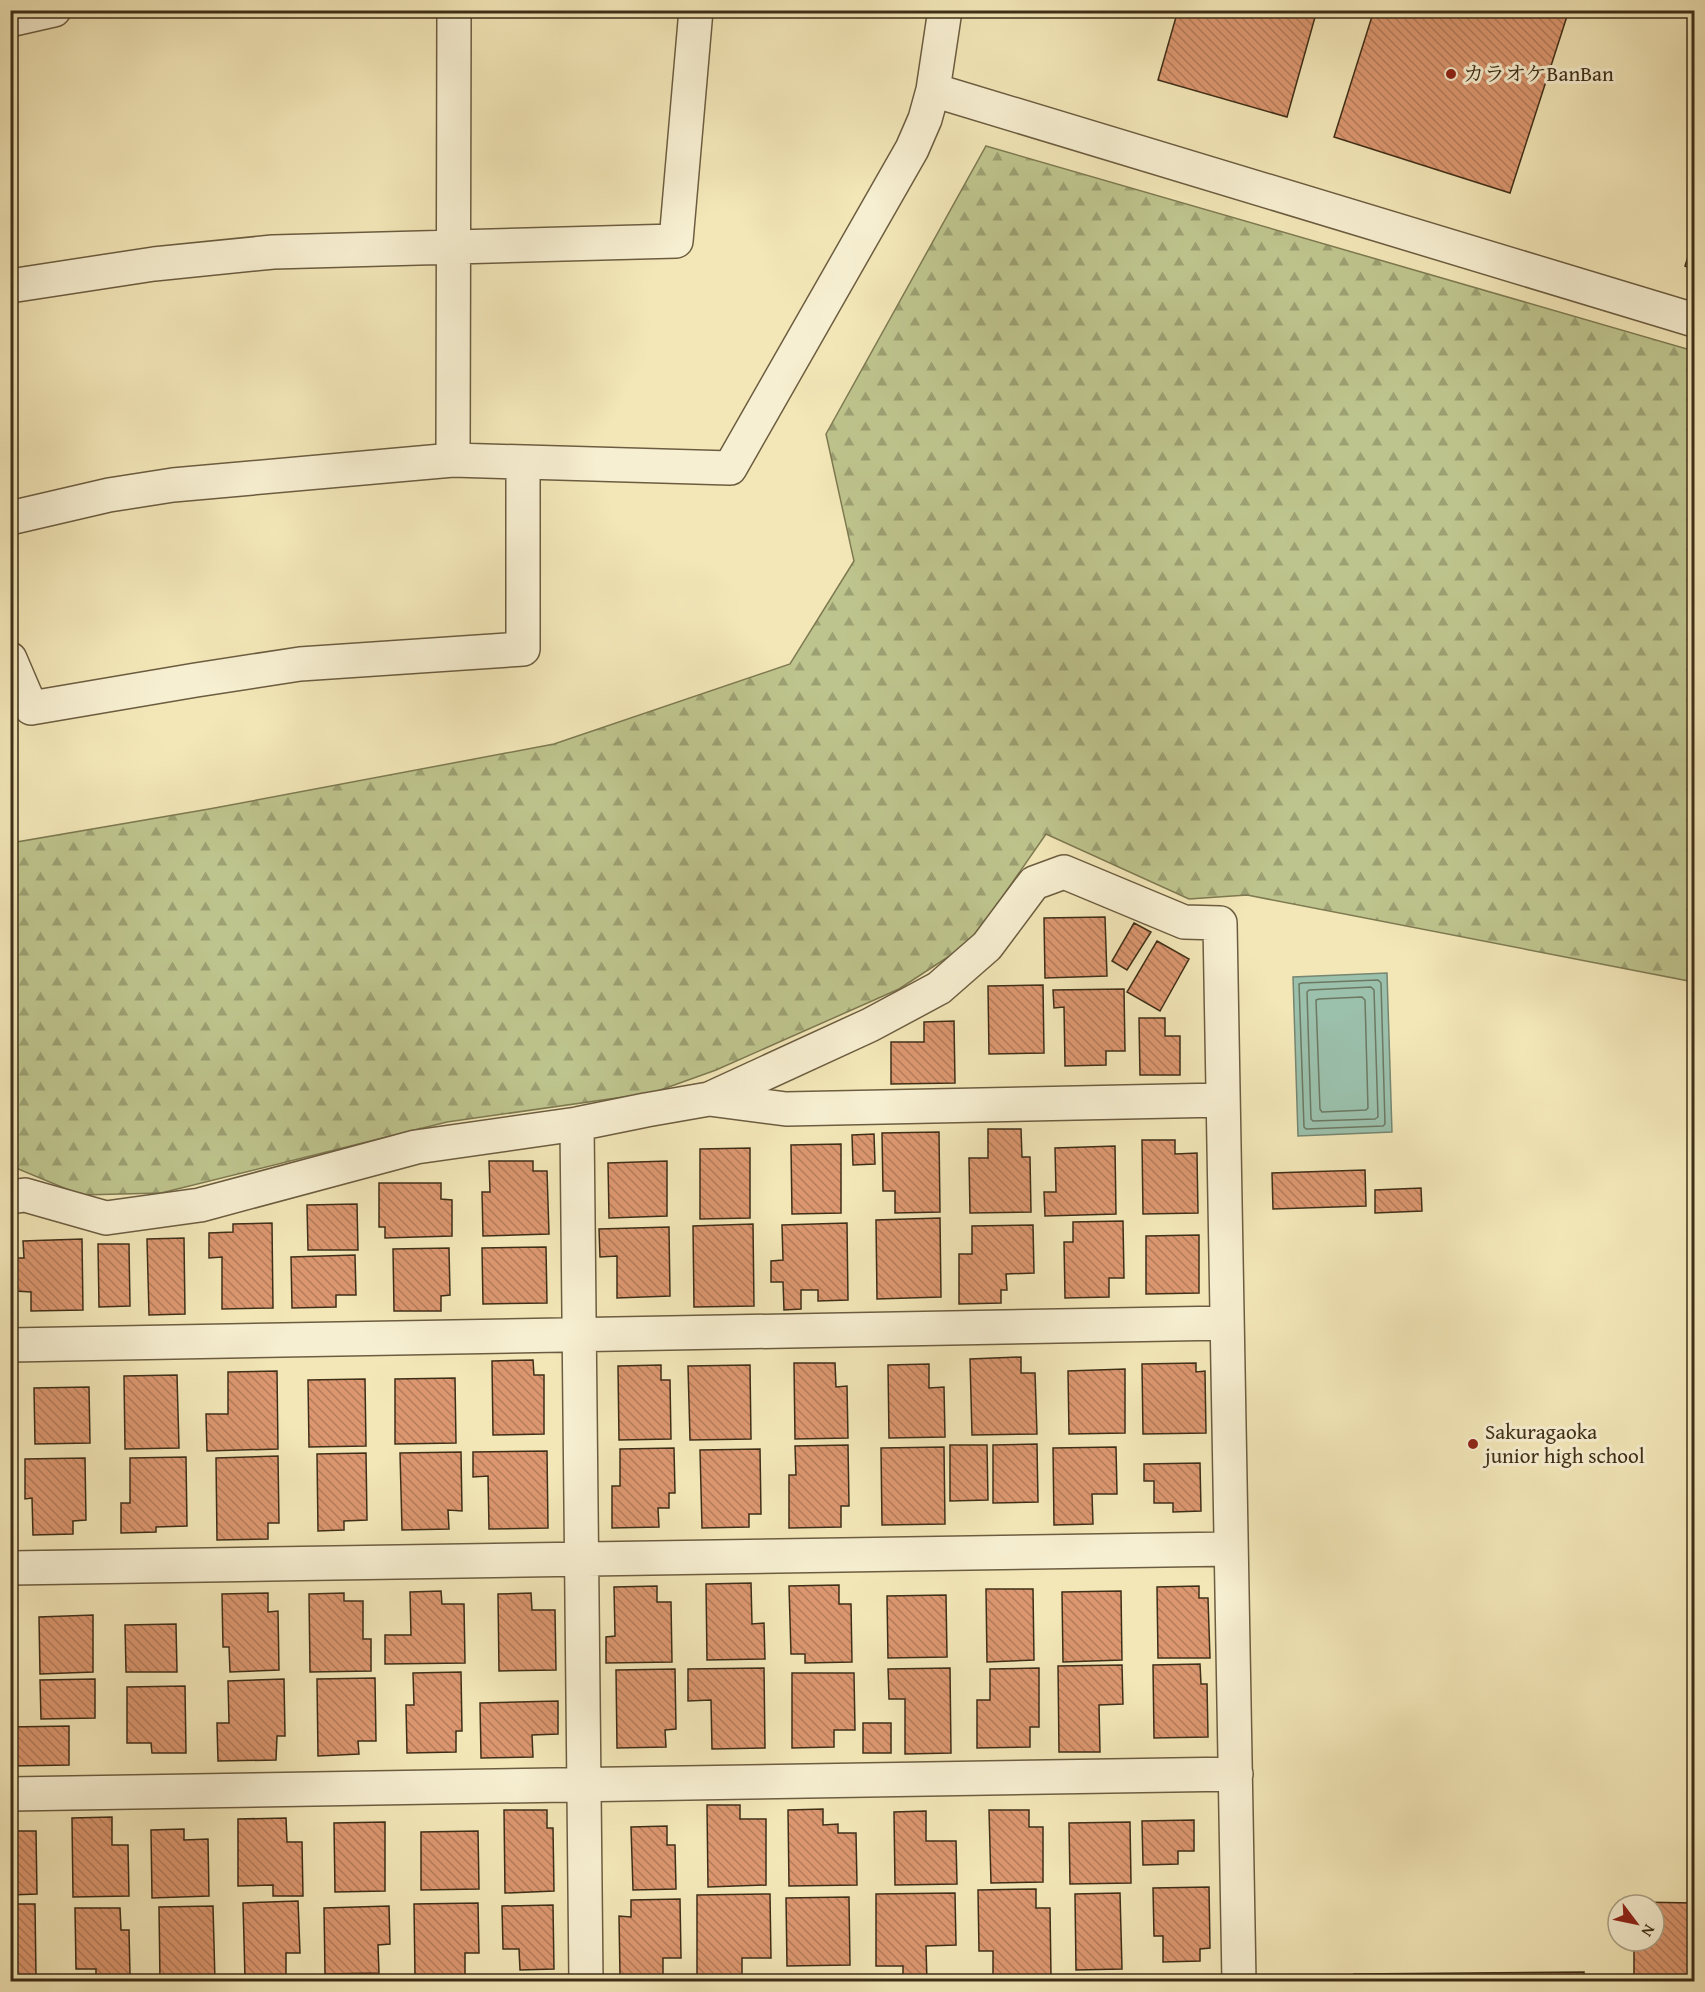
<svg xmlns="http://www.w3.org/2000/svg" width="1705" height="1992" viewBox="0 0 1705 1992" font-family="'Gentium Book Plus','Noto Serif JP',serif">
<style>
.forest{fill:url(#forest-firs);stroke:#7e7a52;stroke-width:1.5}
.water{fill:#9bc0ac;stroke:#768671;stroke-width:1.5}
.lines{fill:none;stroke-linecap:round;stroke-linejoin:round}
.shore{stroke:#6d7862;stroke-width:1.5}
.building{fill:url(#building-back-hatch);stroke:#3f2f18;stroke-width:1.5}
.minor-casing{stroke:#6c5d40;stroke-width:36}
.minor{stroke:#f7efd1;stroke-width:33}
.poi-dot{fill:#8f2418;stroke:#f7efd1;stroke-width:2}
.labels{text-anchor:middle;stroke-width:6;stroke-linejoin:round;paint-order:stroke}
.poi-label{font-size:21px;fill:#3f2f18;stroke:#f7efd1;text-anchor:start}
</style>
<defs>
<pattern id="forest-firs" width="22" height="20" patternUnits="userSpaceOnUse" patternTransform="scale(1.5)"><rect width="22" height="20" fill="#bec48d"/><path d="M5 1l3.5 6h-7zM16 11l3.5 6h-7z" fill="#9ca072"/></pattern>
<pattern id="building-back-hatch" width="6" height="6" patternUnits="userSpaceOnUse" patternTransform="scale(1.5)"><rect width="6" height="6" fill="#dc9770"/><path d="M-1 5l2 2M0 0l6 6M5-1l2 2" fill="none" stroke="#b47c5b"/></pattern>
</defs>
<rect width="100%" height="100%" fill="#f3e7b8"/>
<filter id="stains"><feTurbulence type="fractalNoise" baseFrequency=".00333" numOctaves="4"/><feColorMatrix values="0 0 0 0 .2 0 0 0 0 .09 0 0 0 0 .02 0 0 0 .5 -.17"/></filter>
<radialGradient id="worn" r=".72"><stop offset=".6" stop-color="#630" stop-opacity="0"/><stop offset="1" stop-color="#630" stop-opacity=".3"/></radialGradient>
<path class="forest" d="M986,146L1694,351V982L1247,895L1189,899L1046,834L971,942L899,989L716,1070L652,1093L447,1122L161,1193L81,1195L11,1166V843L209,809L554,744L790,664L854,561L826,434Z"/>
<path class="water" d="M1387,973L1392,1132L1298,1136L1293,977Z"/>
<g class="lines">
<path class="shore" d="M1378,980L1381,983L1385,1124L1383,1126L1306,1129L1304,1127L1299,984L1302,983Z
M1371,987L1374,990L1378,1117L1375,1119L1313,1121L1311,1119L1307,992L1309,990Z
M1362,997L1365,1000L1368,1108L1366,1110L1322,1112L1320,1109L1316,1000L1319,999Z"/>
</g>
<path class="building" d="M1178,10H1317L1287,117L1158,80Z
M1374,10H1569L1510,193L1334,137Z
M1694,238V270L1685,266Z
M1105,917L1107,976L1045,978L1044,918Z
M1134,923L1151,932L1127,970L1112,961Z
M1157,941L1189,959L1160,1011L1127,992Z
M1043,985L1044,1053L989,1054L988,986Z
M1124,989L1125,1051H1106V1065L1065,1066L1064,1007L1054,1008L1053,990Z
M1139,1018H1165V1036H1180V1075H1140Z
M954,1021L955,1083L891,1084V1042H924V1022Z
M988,1129H1021L1022,1157H1030L1031,1212L970,1213L969,1158H988Z
M939,1132L940,1212L895,1213V1191H883L882,1133Z
M874,1134L875,1164L853,1165L852,1135Z
M1142,1140H1175V1154L1197,1153L1198,1213L1143,1214Z
M841,1144V1213L792,1214L791,1145Z
M1115,1146L1116,1214L1045,1216L1044,1192H1056L1055,1148Z
M750,1148V1218L700,1219V1149Z
M489,1161H533V1171H547L549,1234L483,1236L482,1192H490Z
M667,1161V1216L609,1218L608,1163Z
M1365,1170L1366,1206L1273,1209L1272,1173Z
M379,1183H441V1199L452,1200V1236L385,1238V1227H379Z
M1421,1188L1422,1211L1375,1213V1190Z
M357,1204L358,1250H308L307,1205Z
M940,1218L941,1297L877,1299L876,1220Z
M1123,1221L1124,1278H1109V1297L1065,1298L1064,1242H1073V1222Z
M272,1223L273,1308L222,1309V1257L209,1258V1233L233,1232V1224Z
M847,1223L848,1300L818,1301V1290H801V1309L784,1310L783,1282H771V1261L783,1260L782,1225Z
M753,1224L754,1306L694,1307L693,1226Z
M1033,1225L1034,1273L1006,1274L1007,1290H1001V1303L959,1304V1254H972V1226Z
M669,1227L670,1296L617,1298V1256L600,1257L599,1229Z
M1199,1235V1293L1146,1294V1236Z
M184,1238L185,1314L149,1315L147,1239Z
M82,1239L83,1310L31,1311V1292L15,1291V1258H24L23,1241Z
M98,1244H129L130,1306L99,1307Z
M546,1247L547,1303L483,1304L482,1248Z
M449,1248L450,1295L441,1296V1311H394L393,1249Z
M355,1255L356,1295H336V1307L292,1308L291,1257Z
M1021,1357V1373H1035L1037,1434L972,1435L970,1359Z
M533,1360L534,1375H544V1434L493,1435L492,1361Z
M794,1363H835L836,1387L847,1386L848,1438L795,1439Z
M1196,1363V1372L1205,1371L1206,1433L1143,1434L1142,1364Z
M929,1364V1388L944,1387L945,1437L889,1438L888,1365Z
M661,1365V1380H670L671,1439L619,1440L618,1366Z
M750,1365L751,1439L690,1440L688,1366Z
M1125,1369V1433L1069,1434L1068,1371Z
M277,1371L278,1449L207,1451L206,1414H228V1372Z
M177,1375L179,1448L125,1449L124,1376Z
M455,1378L456,1443L395,1444V1379Z
M365,1379L366,1446L309,1447L308,1380Z
M89,1387L90,1443L35,1444L34,1388Z
M1037,1444L1038,1502L993,1503V1445Z
M848,1445L849,1506H841V1527L789,1528V1475H796L795,1446Z
M950,1445H987L988,1500L950,1501Z
M944,1447L945,1524L882,1525L881,1448Z
M1116,1447L1117,1494H1092L1093,1524L1054,1525L1053,1448Z
M674,1448L675,1493H669V1508H658L659,1527L612,1528V1486H620V1449Z
M760,1449L761,1514H749V1527L702,1528L700,1450Z
M547,1451L548,1528L489,1529L488,1476L473,1477V1452Z
M461,1452L462,1511L448,1510L449,1529L402,1530L400,1453Z
M366,1453L367,1520L344,1521V1530L318,1531L317,1454Z
M278,1456L279,1523H268V1539L217,1540L216,1458Z
M186,1457L187,1526L156,1527V1532L121,1533V1503H130V1458Z
M85,1458L86,1520L73,1521V1534L33,1535L32,1498L25,1499V1459Z
M1200,1463L1201,1511L1173,1512V1503H1154V1481H1144V1464Z
M751,1583L752,1624L764,1623L765,1659L707,1660L706,1584Z
M839,1585V1604H851L852,1662L805,1663V1654H791L789,1586Z
M657,1586V1602H671L672,1662L606,1663V1637L615,1636L614,1587Z
M1199,1586V1598H1208L1210,1658H1158L1157,1587Z
M986,1589H1033L1034,1660L987,1662Z
M441,1591L442,1604H464L465,1663L385,1664V1635H411L410,1592Z
M1121,1591L1122,1660L1063,1662L1062,1592Z
M268,1593V1612L278,1611L279,1670L230,1672L229,1647H223L222,1594Z
M344,1593V1601H363V1639H371V1671L310,1672L309,1594Z
M531,1593L532,1610H555L556,1670L499,1671L498,1594Z
M946,1595L947,1657L888,1658L887,1596Z
M93,1615V1672L40,1674L39,1617Z
M176,1624L177,1672H126L125,1625Z
M1200,1664L1201,1684H1207L1208,1737L1154,1738L1153,1665Z
M1122,1665L1123,1704L1099,1705L1100,1752H1059L1058,1666Z
M764,1668L765,1748L712,1749L711,1700L688,1701V1669Z
M950,1668L951,1753L905,1754V1699H889L888,1669Z
M1039,1668V1727H1030V1747L977,1748V1700H990V1669Z
M675,1669L676,1729L665,1730L666,1747L617,1748L616,1670Z
M461,1672L462,1731H456V1752L407,1753L406,1705H414L413,1673Z
M792,1673H854L855,1730H834V1747L792,1748Z
M375,1678L376,1741H358L359,1754L318,1756L317,1679Z
M95,1679V1718L41,1719L40,1680Z
M284,1679L285,1736H277L276,1760L218,1761L217,1723H229L228,1681Z
M185,1686L186,1753H152L151,1743H127V1687Z
M558,1701V1734L532,1735L533,1757L481,1758L480,1703Z
M863,1723H891V1753H863Z
M69,1726V1765L11,1766L10,1727Z
M707,1805H740V1819H766V1885L708,1887Z
M823,1809V1825L838,1824V1833H856L857,1885L789,1886L788,1810Z
M504,1810H547V1828H553L554,1891L505,1893Z
M989,1810H1029V1827H1043V1882L991,1883Z
M926,1811V1841H956L957,1884L895,1885L894,1812Z
M112,1817V1845H128L129,1896L73,1897L72,1818Z
M286,1818L287,1842H302L303,1896H273V1885L238,1886V1819Z
M1194,1820V1851H1178V1864L1143,1865L1142,1821Z
M385,1822V1891L335,1892L334,1823Z
M1130,1822L1131,1883L1070,1884L1069,1823Z
M667,1826V1845H675L676,1889L633,1890L631,1827Z
M184,1829V1840L208,1839L209,1896L152,1898L151,1830Z
M10,1831H36L37,1894L10,1895Z
M478,1831L479,1889L421,1890V1832Z
M1209,1887L1210,1948L1200,1949V1961L1163,1962V1936H1154L1153,1888Z
M1036,1889V1908H1050L1051,1976L993,1977V1951H979L978,1890Z
M955,1893L956,1945L926,1946L927,1981H903V1966H876V1894Z
M1120,1893L1122,1969L1076,1970L1075,1894Z
M770,1894L771,1958H742V1980H697V1895Z
M849,1897L850,1965L787,1966L786,1898Z
M680,1899L681,1958H663V1975L620,1976L619,1916L631,1917V1900Z
M298,1901L300,1953H286V1978L245,1979L243,1903Z
M1635,1902L1694,1903V1982H1634V1941H1654V1905H1635Z
M478,1903L479,1953H465V1976L415,1977L414,1904Z
M10,1904H35L36,1977H10Z
M553,1905L554,1969L520,1970L519,1949H503L502,1906Z
M213,1906L215,1982H160L159,1907Z
M389,1906L390,1944L378,1945L379,1973L325,1974L324,1908Z
M75,1908H120L121,1930H129L130,1975L96,1976V1969H76Z
M1584,1972V1982H1354V1974Z"/>
<g class="lines">
<g class="minor-casing">
<path id="minor" d="M10,20L54,10
M933,90L1694,320
M10,286L154,264L273,252L676,241L696,10
M453,460L454,10
M10,518L109,495L173,485L453,460L730,468L912,149L925,119L933,90L945,10
M10,659L31,708L196,680L300,664L523,649V462
M709,1099L786,1109L1222,1100
M577,1124L586,1982
M10,1197L25,1195L106,1218L200,1205L416,1147L577,1124L646,1110L709,1099L870,1025L939,988L987,946L1034,883L1064,872L1184,922L1220,923L1239,1982
M10,1345L1227,1323
M10,1568L1231,1549
M10,1794L1236,1774"/>
</g>
<use href="#minor" class="minor"/>
</g>
<g class="poi-dot">
<circle cx="1451" cy="74" r="6"/>
<circle cx="1473" cy="1444" r="6"/>
</g>
<g class="labels">
<g class="poi-label">
<text x="1463" y="81">カラオケBanBan</text>
<text x="1485" y="1439">Sakuragaoka<tspan x="1485" dy="24">junior high school</tspan></text>
</g>
</g>
<rect width="1705" height="1992" fill="none" stroke="#f3e7b8" stroke-width="36"/>
<rect x="12" y="12" width="1681" height="1968" fill="none" stroke="#3f2f18" stroke-width="3"/>
<rect x="18" y="18" width="1669" height="1956" fill="none" stroke="#3f2f18" stroke-width="1.5"/>
<g transform="translate(1636 1923) rotate(122)"><circle r="28" fill="#f7efd1" stroke="#ada287" stroke-width="1.5"/>
<path d="M0-4.5L10 22L0 15L-10 22Z" fill="#8f2418"/>
<text y="-9" font-size="16" font-weight="bold" text-anchor="middle" fill="#3f2f18">N</text>
</g>
<rect width="100%" height="100%" filter="url(#stains)"/>
<rect width="100%" height="100%" fill="url(#worn)"/>
</svg>
